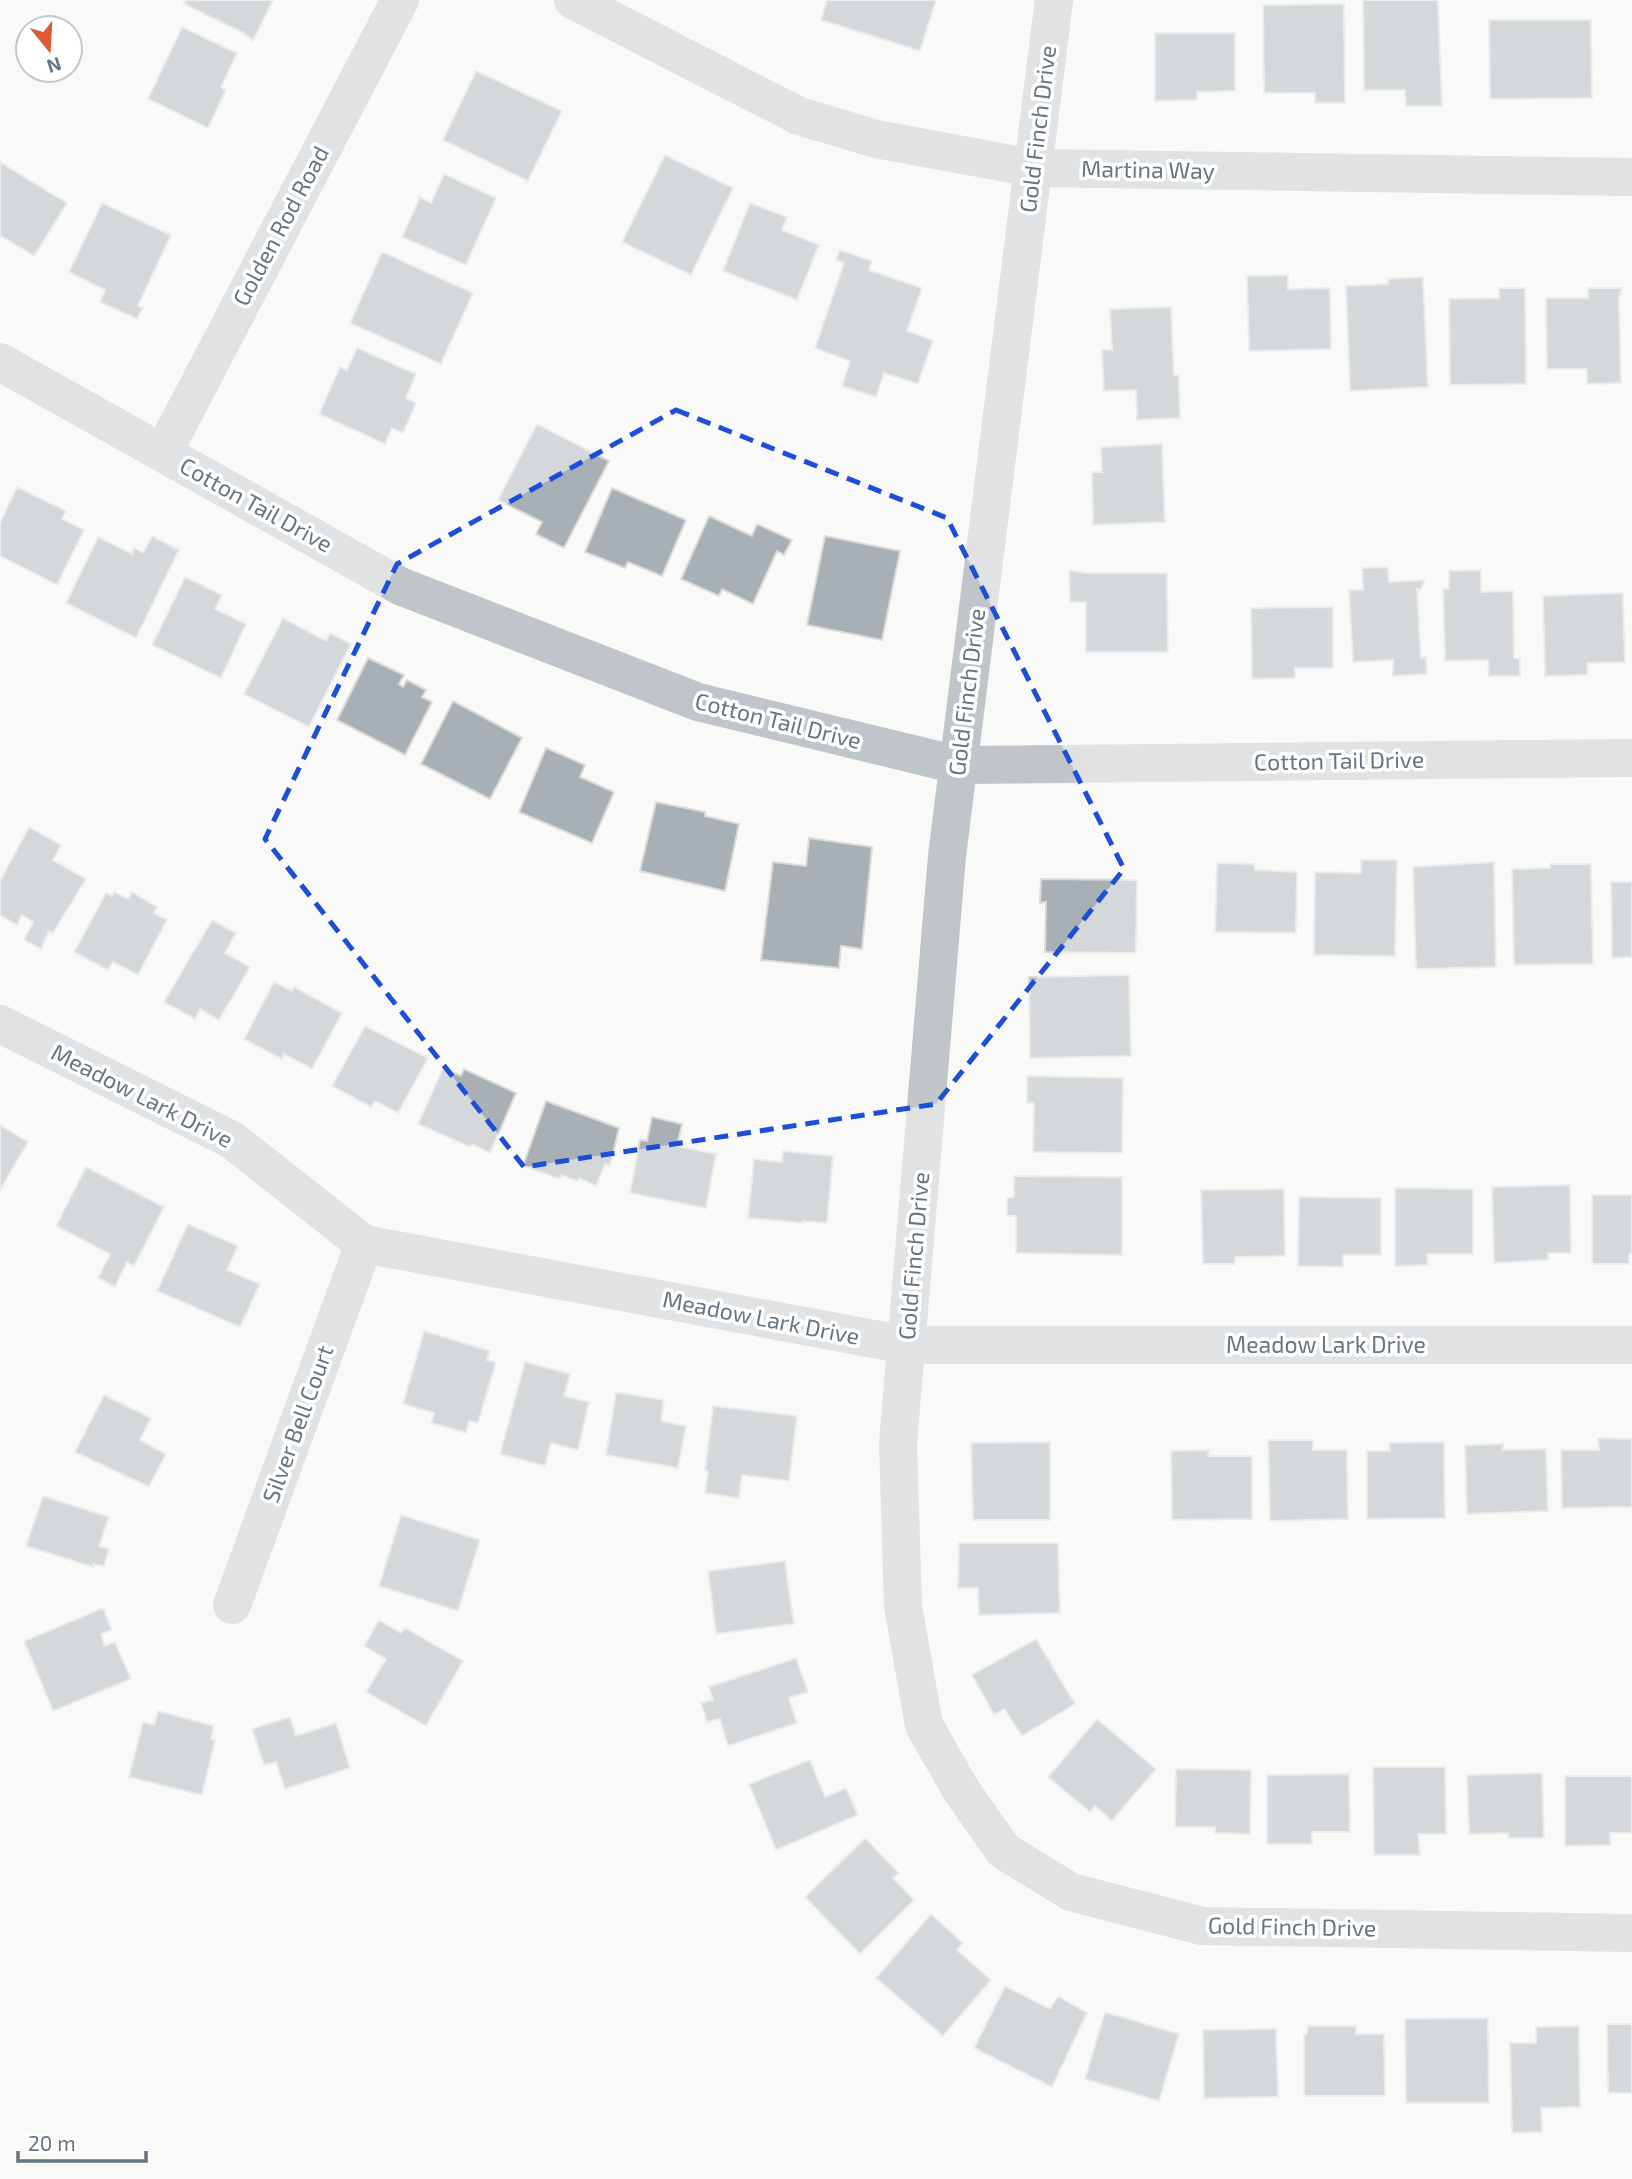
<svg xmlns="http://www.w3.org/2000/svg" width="1632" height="2179" viewBox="0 0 1632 2179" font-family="'Exo 2',sans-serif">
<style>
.building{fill:#a8b0b6;stroke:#dbdbd9;stroke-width:2}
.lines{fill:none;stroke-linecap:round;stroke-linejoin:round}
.street{stroke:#c0c5c9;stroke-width:38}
.marked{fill:none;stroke:#1d4ed8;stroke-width:5;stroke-dasharray:14 9;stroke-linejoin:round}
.labels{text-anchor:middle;stroke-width:7;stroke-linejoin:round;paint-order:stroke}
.street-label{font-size:23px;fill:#667581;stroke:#fff}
</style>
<rect width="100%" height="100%" fill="#f9f9f7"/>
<path class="building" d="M185,0H273L253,41L244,33L184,4Z
M827,0H936L920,51L821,20Z
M1363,0H1438L1442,106H1406L1405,90H1364Z
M1344,4L1345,103H1315V93H1264L1263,5Z
M1489,20H1591L1592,98L1490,99Z
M182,27L237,53L221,87L226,90L208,128L148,99Z
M1155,33H1235V91L1197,92V100L1155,101Z
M476,71L562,111L528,181L443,140Z
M665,155L733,188L691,275L622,242Z
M0,162L67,203L34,256L1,236L0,238Z
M444,174L496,198L466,265L402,237L420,197L431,203Z
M102,203L171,235L138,306L143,308L137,319L100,302L105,290L69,272Z
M750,203L787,217L782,230L819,245L797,300L723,271Z
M840,250L872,261L869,270L922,288L907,331L933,340L918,384L884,373L876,397L842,386L850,361L815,348L844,263L836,260Z
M382,252L473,293L441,364L350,323Z
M1288,275V289L1330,288L1331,349L1249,351L1247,276Z
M1423,277L1428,387L1350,391L1346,286L1388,284V279Z
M1499,288H1525L1526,384L1450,385L1449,299L1499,298Z
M1588,288H1622L1619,299L1621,383L1587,384V369H1547L1546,298H1588Z
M1171,307L1174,375H1179L1180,418L1137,420L1136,390L1104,391L1102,350H1112L1110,309Z
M357,348L416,374L406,398L416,403L403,433L392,428L385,444L319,414L340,367L347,370Z
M537,424L609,461L564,548L536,534L542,522L498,500Z
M1162,444L1165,522L1093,525L1092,472H1102L1101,447Z
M17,487L66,511L62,519L84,530L57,585L0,556V523Z
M612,488L686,520L662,576L628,562L625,568L585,552Z
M709,516L752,536L757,524L792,540L784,555L777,551L753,604L722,589L719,596L681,579Z
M152,536L179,550L136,638L66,603L98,537L132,554L134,548L143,553Z
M825,536L900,551L882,640L807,625Z
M1388,567L1389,582L1424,580L1421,589H1417L1421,658L1426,657L1427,674L1393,676V660L1353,662L1349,590H1363L1362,568Z
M1069,570L1086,573H1167L1168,652H1086V602H1070Z
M1481,570V592L1513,591L1514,658H1520V676H1489L1488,660L1445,661L1443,589H1449V571Z
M185,577L222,595L215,609L246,624L221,678L152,645Z
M1623,593L1625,662L1588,663L1587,675L1545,676L1543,596Z
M1333,607V668H1295V678L1252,679L1251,608Z
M283,618L326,641L330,633L351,644L309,727L244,694Z
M368,658L404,675L399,684L403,687L407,680L426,690L422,697L432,702L405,755L337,720Z
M453,701L522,738L490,799L421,764Z
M546,748L585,765L580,777L614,792L592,843L519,812Z
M656,802L705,812V816L739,824L725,891L640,871Z
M29,827L61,845L53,860L86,879L53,933L49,931L41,949L24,940L33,922L22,915L17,925L0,915V881Z
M809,838L872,847L862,949L841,946L839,968L761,960L773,862L806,866Z
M1361,860H1397L1395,956L1314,955L1315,872L1361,873Z
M1494,862L1496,967L1416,969L1413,867Z
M1217,863L1254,864L1255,870L1297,872L1296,933L1215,932Z
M1550,864H1591L1593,964L1514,965L1512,869L1550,868Z
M1041,879L1137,880L1136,953L1045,952L1046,902L1040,903Z
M1611,882H1632V957L1612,958Z
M114,892L128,899L132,892L157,907L154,913L167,920L138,975L113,962L108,970L74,952L106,893L112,896Z
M212,920L236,933L225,953L250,967L219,1020L200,1009L195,1019L164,1002Z
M1129,975L1131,1056L1030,1058L1029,977Z
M274,982L292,991L294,987L342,1013L312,1069L284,1054L282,1059L244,1039Z
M365,1026L428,1058L398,1113L375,1101L371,1107L332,1086Z
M443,1068L461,1076L464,1069L516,1093L490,1153L472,1144L470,1147L418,1124Z
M1027,1076L1123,1078L1122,1153L1033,1152L1034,1103H1027Z
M546,1101L619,1128L610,1166L605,1164L596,1186L579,1178L578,1181L561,1175L560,1179L523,1166Z
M652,1117L682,1124L677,1146L716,1154L706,1208L630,1193L640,1140L647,1141Z
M0,1125L28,1142L0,1190Z
M783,1151L833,1156L827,1223L803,1221V1223L748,1218L754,1159L782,1162Z
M86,1167L164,1207L134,1266L127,1262L115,1287L98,1278L110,1254L56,1226Z
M1014,1176L1122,1177V1255L1016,1253V1216H1007V1198L1014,1197Z
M1570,1185L1571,1253H1548V1260L1494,1263L1492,1187Z
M1395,1188L1473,1189V1254H1427L1428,1265L1395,1266Z
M1284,1189L1285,1256L1235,1257V1264H1203L1201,1190Z
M1592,1195H1632V1254H1629V1264H1592Z
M1299,1197L1381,1198V1255H1343V1267L1298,1266Z
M188,1224L238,1246L227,1270L260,1284L240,1327L157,1291Z
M424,1331L490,1351L487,1360L496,1362L478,1423L469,1421L466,1433L431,1423L434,1413L403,1404Z
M525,1362L570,1374L564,1396L589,1402L578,1450L551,1443L545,1466L500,1454Z
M616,1392L664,1400L661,1421L686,1426L678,1468L606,1455Z
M104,1395L151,1418L140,1440L166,1454L149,1487L75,1452Z
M713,1406L797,1416L789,1481L742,1475L739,1498L705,1493L708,1471L705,1470Z
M1598,1438L1632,1439V1507L1562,1508L1561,1450H1599Z
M1268,1440H1313V1450H1347L1348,1519L1270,1521Z
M1050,1442V1520H973L971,1443Z
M1444,1442L1445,1518L1367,1519V1451H1390L1389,1443Z
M1503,1444V1450L1546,1449L1548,1511L1467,1514L1465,1445Z
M1209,1450L1208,1456H1252V1519L1172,1520L1171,1451Z
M43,1496L109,1517L99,1546L109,1549L104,1566L93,1564V1567L26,1546Z
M401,1515L480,1540L458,1611L379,1586Z
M959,1543H1058L1060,1613L979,1615L978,1588H958Z
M785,1561L794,1624L716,1634L708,1571Z
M103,1608L112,1630L101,1634L105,1646L115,1642L131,1679L53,1711L24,1641Z
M379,1620L401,1633L405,1628L463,1661L426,1726L366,1692L386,1659L364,1646Z
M1036,1639L1075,1704L1022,1736L1004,1709L994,1715L972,1675Z
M796,1658L808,1692L789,1698L797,1723L728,1746L720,1719L707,1722L701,1703L713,1700L709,1687Z
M158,1711L214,1726L211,1739L215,1740L202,1795L129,1777L143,1722L154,1725Z
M290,1717L296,1736L336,1723L350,1768L285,1789L276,1762L264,1765L252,1729Z
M1097,1719L1156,1769L1112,1821L1095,1806L1090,1812L1048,1777Z
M810,1760L825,1797L846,1788L858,1815L776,1850L749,1784Z
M1373,1767H1445L1446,1834H1418L1420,1855H1374Z
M1176,1769L1251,1770L1250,1834L1215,1833V1827H1175Z
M1542,1773L1544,1838H1509L1508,1833L1469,1834L1467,1775Z
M1349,1774L1350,1832H1312V1844H1267V1775Z
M1565,1776H1632V1833H1610V1845L1565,1846Z
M865,1838L899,1873L893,1878L914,1900L860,1954L805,1897Z
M931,1914L963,1943L957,1950L991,1980L943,2036L876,1978Z
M1005,1986L1050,2009L1058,1996L1087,2013L1052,2087L974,2048Z
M1105,2012L1179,2034L1159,2101L1085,2079Z
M1488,2018L1489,2103H1406L1405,2019Z
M1607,2024H1632V2093H1608Z
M1308,2026H1356V2034H1384L1385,2096H1304V2035L1307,2034Z
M1579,2026L1580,2107L1541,2108L1542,2132L1512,2133L1510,2043H1536V2027Z
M1276,2029L1278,2097L1204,2098L1203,2030Z"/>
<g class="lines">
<path class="street" d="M573,0L799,116L876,139L1033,168L1632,177
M1054,0L947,856L898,1443L903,1606L924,1725L961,1790L1004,1851L1071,1892L1202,1926L1632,1933
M0,362L400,586L698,702L958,765L1632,758
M163,453L400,0
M0,1024L232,1140L364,1244L906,1345H1632
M232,1605L364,1244"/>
</g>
<path d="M0 0H1632V2179H0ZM676,410L947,518L1124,869L936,1104L524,1167L265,839L397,564Z" fill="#f9f9f7" fill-opacity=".55" fill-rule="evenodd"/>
<path class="marked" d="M676,410L947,518L1124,869L936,1104L524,1167L265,839L397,564Z"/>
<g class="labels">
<g class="street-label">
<text transform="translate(1038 129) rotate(-83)" y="8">Gold Finch Drive</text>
<text transform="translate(1148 170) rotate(1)" y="8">Martina Way</text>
<text transform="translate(281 226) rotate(-62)" y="8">Golden Rod Road</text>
<text transform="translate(256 505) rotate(29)" y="8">Cotton Tail Drive</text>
<text transform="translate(967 692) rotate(-83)" y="8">Gold Finch Drive</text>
<text transform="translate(778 721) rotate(14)" y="8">Cotton Tail Drive</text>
<text transform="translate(1339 761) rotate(-1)" y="8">Cotton Tail Drive</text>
<text transform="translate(142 1096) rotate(27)" y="8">Meadow Lark Drive</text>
<text transform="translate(914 1256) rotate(-85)" y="8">Gold Finch Drive</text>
<text transform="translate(761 1318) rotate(11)" y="8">Meadow Lark Drive</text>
<text x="1326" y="1353">Meadow Lark Drive</text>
<text transform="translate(298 1424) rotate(-70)" y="8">Silver Bell Court</text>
<text transform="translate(1292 1927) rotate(1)" y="8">Gold Finch Drive</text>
</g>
</g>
<g transform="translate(49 49) rotate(162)"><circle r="33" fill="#ffffff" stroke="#c2c8cd" stroke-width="2"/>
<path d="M0-5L12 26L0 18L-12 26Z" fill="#dd5a34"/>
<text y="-10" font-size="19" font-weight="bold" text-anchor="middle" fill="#667581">N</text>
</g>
<path d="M18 2151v10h128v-10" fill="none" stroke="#667581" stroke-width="3.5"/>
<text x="28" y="2151" font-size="21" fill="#667581" stroke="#ffffff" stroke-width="5" paint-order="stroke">20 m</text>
</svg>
